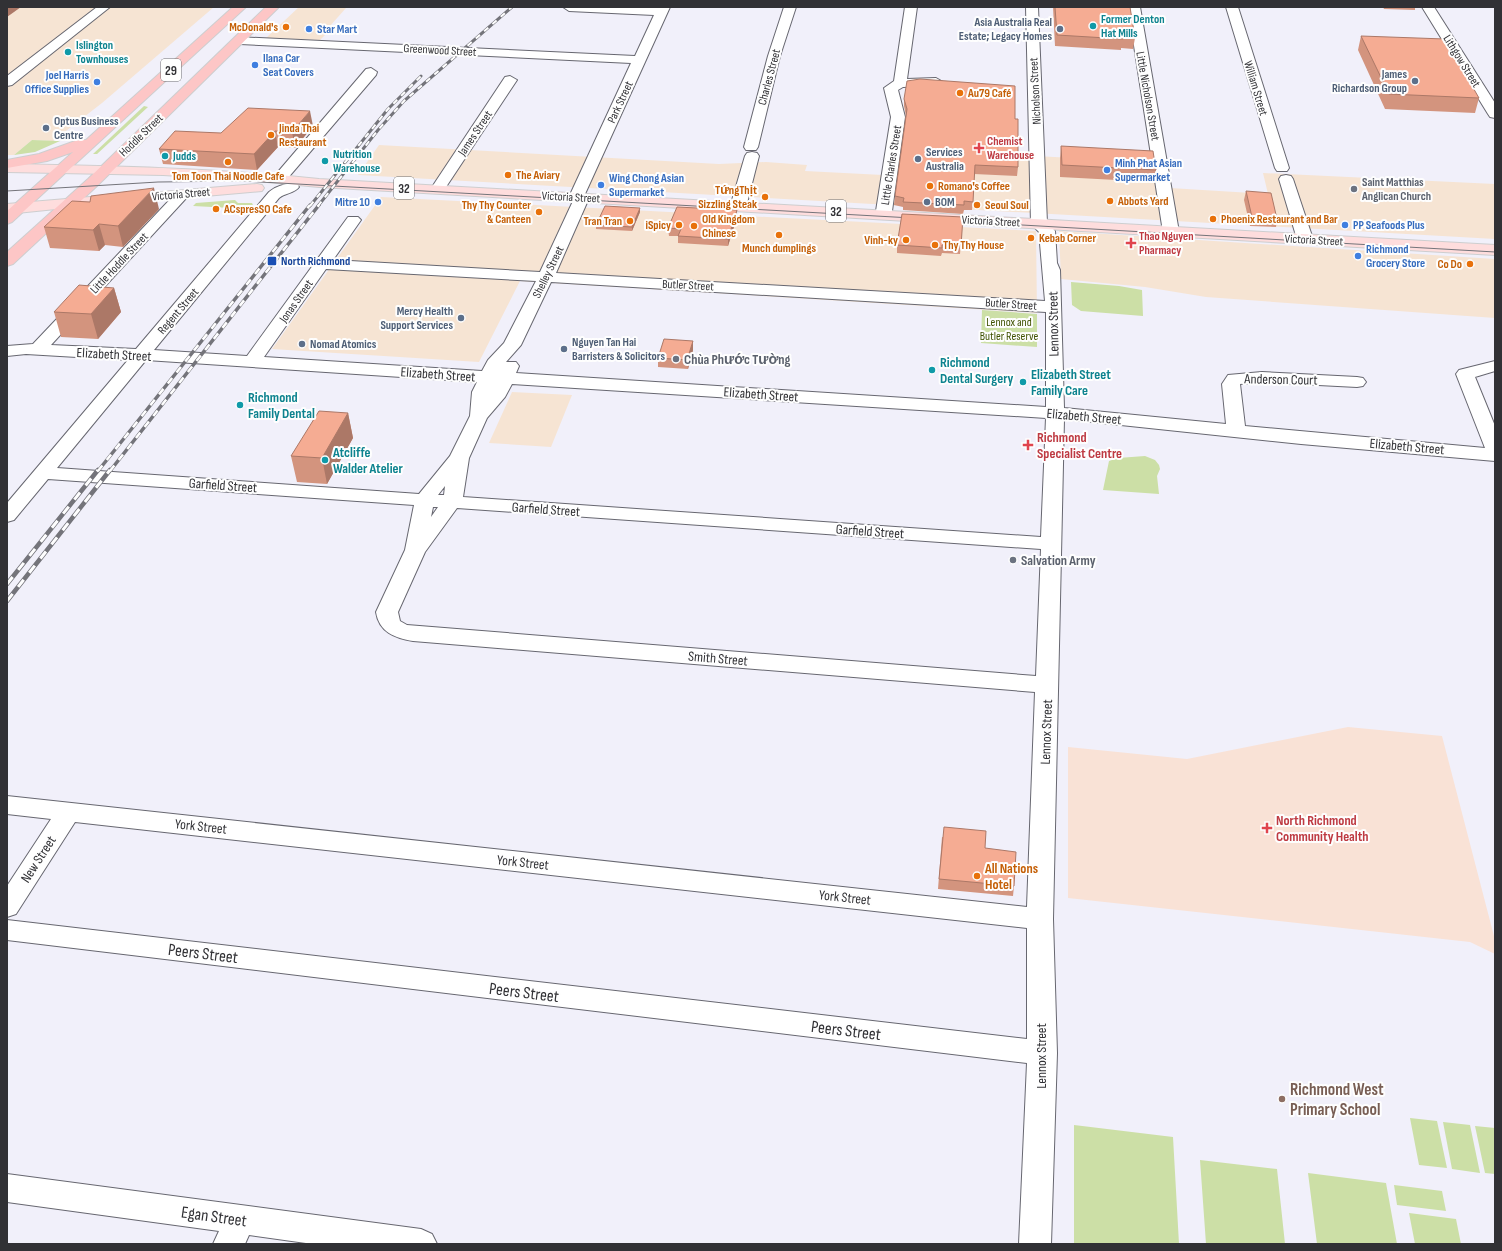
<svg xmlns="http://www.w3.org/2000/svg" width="1502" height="1251" viewBox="0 0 1502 1251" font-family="'Sofia Sans Condensed',sans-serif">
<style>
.commercial{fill:#f6e4d3}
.medical{fill:#f9e2d6}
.green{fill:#ccdfa6}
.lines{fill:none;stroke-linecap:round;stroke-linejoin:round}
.minor-casing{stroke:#676770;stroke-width:2}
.major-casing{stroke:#cececf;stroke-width:2}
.highway-casing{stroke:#cececf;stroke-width:2}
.minor{fill:#fff;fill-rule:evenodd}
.major{fill:#fedddd;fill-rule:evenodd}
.highway{fill:#fdc6c6;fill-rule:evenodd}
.tram{stroke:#74747a;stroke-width:1}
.rail-far2-casing{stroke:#74747a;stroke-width:3}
.rail-far1-casing{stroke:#74747a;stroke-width:3.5}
.rail-casing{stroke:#74747a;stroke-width:4.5}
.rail-far2{stroke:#fefefe;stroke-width:2;stroke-dasharray:5.5;stroke-linecap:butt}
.rail-far1{stroke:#fefefe;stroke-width:2.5;stroke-dasharray:7;stroke-linecap:butt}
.rail{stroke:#fefefe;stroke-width:3;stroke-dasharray:9;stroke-linecap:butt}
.wall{fill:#d3947e}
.shaded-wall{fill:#ac7867}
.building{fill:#f5ac93;stroke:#ac7867}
.culture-dot{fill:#0f9aa8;stroke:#fefefe;stroke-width:1.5}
.food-dot{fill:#e8710a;stroke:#fefefe;stroke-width:1.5}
.shop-dot{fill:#3f7fe0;stroke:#fefefe;stroke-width:1.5}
.service-dot{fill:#5c6f8a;stroke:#fefefe;stroke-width:1.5}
.health-dot{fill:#e0444e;stroke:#fefefe;stroke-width:1.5}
.worship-dot{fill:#6b7280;stroke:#fefefe;stroke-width:1.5}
.transit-dot{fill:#1a4fb4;stroke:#fefefe;stroke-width:1.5}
.education-dot{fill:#8d6e63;stroke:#fefefe;stroke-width:1.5}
.labels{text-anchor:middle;stroke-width:4;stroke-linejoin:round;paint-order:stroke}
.far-culture-label{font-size:12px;font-weight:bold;fill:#0d838f;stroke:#fefefe;text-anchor:start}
.far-service-label{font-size:12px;font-weight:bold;fill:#4e5e75;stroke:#fefefe;text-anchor:start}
.far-food-label{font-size:12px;font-weight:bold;fill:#c56008;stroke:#fefefe;text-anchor:start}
.far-shop-label{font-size:12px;font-weight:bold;fill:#366cbe;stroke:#fefefe;text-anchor:start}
.far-street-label{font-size:12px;fill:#313135;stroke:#fefefe}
.far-health-label{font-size:12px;font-weight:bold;fill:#be3a42;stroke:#fefefe;text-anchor:start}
.far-worship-label{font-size:12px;font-weight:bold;fill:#5b616d;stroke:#fefefe;text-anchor:start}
.far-transit-label{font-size:12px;font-weight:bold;fill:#164399;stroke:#fefefe;text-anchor:start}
.far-park-label{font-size:12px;fill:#3f5100;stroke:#fefefe}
.shield{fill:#fefefe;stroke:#6e6e71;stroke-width:1}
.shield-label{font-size:13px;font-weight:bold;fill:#313135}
.street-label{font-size:14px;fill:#313135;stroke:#fefefe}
.worship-label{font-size:14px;font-weight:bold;fill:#5b616d;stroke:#fefefe;text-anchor:start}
.culture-label{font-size:14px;font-weight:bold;fill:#0d838f;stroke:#fefefe;text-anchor:start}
.health-label{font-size:14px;font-weight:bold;fill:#be3a42;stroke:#fefefe;text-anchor:start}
.food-label{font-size:14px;font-weight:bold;fill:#c56008;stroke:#fefefe;text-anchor:start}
.near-street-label{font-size:17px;fill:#313135;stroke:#fefefe}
.near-education-label{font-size:17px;font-weight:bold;fill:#785e54;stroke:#fefefe;text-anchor:start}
</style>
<rect width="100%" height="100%" fill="#f1f0fa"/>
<path class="commercial" d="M7,7H214L102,103L53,141L32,140L14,155H7Z
M299,7H340L346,8L330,26H334L320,40L266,38Z
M379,145L719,164L766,162L807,165L805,171L883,175L886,155L916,158L1017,155L1166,163L1170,188L1268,194L1263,173L1495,184V239L358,175Z
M381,197L1036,231L1037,313L520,281L479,362L272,349Z
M1059,231L1495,259V318L1206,297L1145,287L1061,279Z
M512,392L572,395L551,447L489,443Z"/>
<path class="medical" d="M1348,727L1442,736L1495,940V954L1470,942L1068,898V747L1187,759Z"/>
<path class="green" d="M144,106L148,107L97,154H93Z
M32,140L60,141L35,152L14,155Z
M235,200L238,203H252L253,205L250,209L193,206L196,203Z
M1071,282L1119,286L1142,290L1143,316L1081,311L1072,305Z
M982,310L1037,314V347L981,343Z
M1145,456L1155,460L1159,465L1160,469L1157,476L1159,494L1103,490L1109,461L1118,458Z
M1410,1118L1437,1121L1447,1168L1419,1165Z
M1443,1122L1470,1125L1480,1173L1452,1169Z
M1074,1125L1173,1137L1179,1244H1074Z
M1475,1126L1495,1128V1174L1485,1173Z
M1200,1160L1277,1169L1285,1244H1206Z
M1308,1173L1386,1183L1397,1244H1317Z
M1394,1185L1442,1191L1446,1211L1397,1205Z
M1409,1213L1456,1219L1461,1244H1415Z"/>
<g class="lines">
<g class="minor-casing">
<path id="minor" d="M97,7H110L12,85L7,86V76Z
M563,7H670L585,194L589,198L556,273L1045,301L1039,232L1031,224L1026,7H1038L1047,223L1055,231L1057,263L1060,270L1064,408L1226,424L1222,384L1228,375L1262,372L1357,377L1363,378L1366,382L1363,386L1357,387L1262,382L1240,384L1245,426L1485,448L1456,374L1459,370L1495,361V371L1475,377L1495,426V461L1301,444L1064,419L1053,919L1057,1053L1051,1244H1019L1027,1063L7,940V920L1027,1039V928L75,822L16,914L7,917V886L51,819L7,814V796L1027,907L1035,692L413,641C395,638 379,632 376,612L405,550L414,505L48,479L14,520L7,522V503L128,360L26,354L7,356V346L33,344L178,191H188L190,194L51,345L136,349L269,192C276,186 288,182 297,184L299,187C295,193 285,193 279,198L154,350L247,356L348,217H358L361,220L333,260L540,272L573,201L569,197L631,63L240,44L236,43L234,40L236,37L635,56L654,15L569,11ZM326,269L536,281L504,343L488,360L482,371L264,357ZM551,282L1046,312V407L516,373L519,366L516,362H506L521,345ZM146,360L477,382L472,392L470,416L450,456L419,494L57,468ZM512,384L1046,418L1041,537L463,497L469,458L487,418L505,397ZM445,486L444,495H438ZM433,507H438L431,517ZM457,508L1041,549L1036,676L407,625L400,621L398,612L425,552Z
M784,7H796L780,56L758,147L756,150H746L744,147L768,56Z
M905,7H917L907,79L936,78L943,82L936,86L903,87L898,90L905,117L892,211L889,214H879L876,211L891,117L884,88L894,81Z
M1128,7H1140L1179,232L1176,235H1166L1163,232Z
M1226,7H1238L1289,168L1287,171H1277L1275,168Z
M1422,7H1434L1495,103V118L1490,117L1488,114Z
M371,68L377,72L376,75L287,179H277L275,176L277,173L366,69Z
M510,76L517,80L446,187L444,190H434L432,187L505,77Z
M752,152L757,153L759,156L746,207L743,210H733L730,207L745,156L747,153Z
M1286,175L1291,176L1293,179L1313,239L1311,242H1299L1297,239L1279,179L1281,176Z
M7,1174L421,1229L432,1234L437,1244H313L249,1235L245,1244H213L219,1231L7,1202Z"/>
</g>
<g class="major-casing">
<path id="major" d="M7,164C112,166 214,168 319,179L1495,245V255L319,187L247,180L163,175L7,172Z
M257,184L262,185L264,188L262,191L126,203L121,202L119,199L121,196L126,195Z
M90,197L95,199L98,202L95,205L7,214V204Z"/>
</g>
<g class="highway-casing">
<path id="highway" d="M233,7H246L12,222L7,224V211L73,152L47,161L7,168V160L39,154L78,140H86Z
M266,7H279L98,185L13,264L7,266V252L88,179Z"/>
</g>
<use href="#minor" class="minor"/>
<use href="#major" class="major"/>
<use href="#highway" class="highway"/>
<path class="tram" d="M7,191L158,182L243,181L912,218
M952,221L1495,252"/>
<g class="rail-far2-casing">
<path id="rail-far2" d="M310,206L388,109L421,76
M318,206L378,130L404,101L512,7"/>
</g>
<g class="rail-far1-casing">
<path id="rail-far1" d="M98,471L310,205
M110,471L319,205"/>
</g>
<g class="rail-casing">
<path id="rail" d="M7,584L98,470
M7,601L110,470"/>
</g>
<use href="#rail-far2" class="rail-far2"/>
<use href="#rail-far1" class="rail-far1"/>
<use href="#rail" class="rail"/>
</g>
<path class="wall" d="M1053,7H1130L1135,38L1133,49L1121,48V50L1055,46Z
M1383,7H1415V10L1384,9Z
M1361,36L1479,98L1475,113L1385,109L1358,50Z
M904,99L1015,119L1018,167L1017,176L974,174L972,210H964L963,214L903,210V207L894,205L895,196L906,116L904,106Z
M313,126L295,148L278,147L257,170L163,164L159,149L221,133Z
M1061,146L1156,170L1154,182L1060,177V158Z
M1246,191L1277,219L1276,227L1250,226L1244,200Z
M159,209L123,247L105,245L99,251L50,248L44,227Z
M640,212L632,231L596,229V225Z
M737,217L728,246L678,243V236H669L668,228Z
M963,217L960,254L942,253L941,256L897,253V245Z
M114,288L121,312L98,339L61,337L54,312Z
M693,341V350L688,369L658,367V358Z
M348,413L353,438L327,484L297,482L291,456Z
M942,837L985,848L1014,886L1013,896L938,889Z"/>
<path class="shaded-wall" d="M7,7H21L7,17Z
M310,111L313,126L295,148L292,132Z
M275,131L278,147L257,170L254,154Z
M154,188L159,209L123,247L118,226Z
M640,208V212L632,231V227Z
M737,210V217L728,246V239Z
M99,224L105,245L99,251L93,230Z
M114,288L121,312L98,339L91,314Z
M693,341V350L688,369L687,360Z
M348,413L353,438L327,484L322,458Z"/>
<path class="building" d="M1055,7H1130L1135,38L1122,37L1123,39L1057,35Z
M1361,36L1445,39L1479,98L1389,94Z
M920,79L1015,86V119H1018V167L975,165L973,202L964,201V205L903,202L904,198L895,196L907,109L904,99L907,81Z
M248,108L310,111L292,132L275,131L254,154L159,149L175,131L221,133Z
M1061,146L1153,151L1156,170L1062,165Z
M154,188L118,226L99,224L93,230L44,227L72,201L90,202L91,196Z
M1246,191L1271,193L1277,219L1252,217Z
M605,206L640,208L632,227L596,225Z
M677,207L737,210L728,239L678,236L681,229L668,228Z
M902,214L963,217L961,246L942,245V248L897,245Z
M79,285L114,288L91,314L54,312Z
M664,339L693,341L687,360L658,358Z
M319,411L348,413L322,458L291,456Z
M944,827L986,831L985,848L1016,852L1014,886L939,879Z"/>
<g class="culture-dot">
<circle cx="1093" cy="26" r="4"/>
<circle cx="68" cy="52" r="4"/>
<circle cx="165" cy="156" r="4"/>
<circle cx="325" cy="161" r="4"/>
<circle cx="932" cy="370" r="4"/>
<circle cx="1023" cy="382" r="4"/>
<circle cx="240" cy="405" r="4"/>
<circle cx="325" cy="460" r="4"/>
</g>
<g class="food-dot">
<circle cx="286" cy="27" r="4"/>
<circle cx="960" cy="93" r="4"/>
<circle cx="271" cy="135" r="4"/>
<circle cx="228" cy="162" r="4"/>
<circle cx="508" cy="175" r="4"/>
<circle cx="930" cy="186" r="4"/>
<circle cx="765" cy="197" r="4"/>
<circle cx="1110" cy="201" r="4"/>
<circle cx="977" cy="205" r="4"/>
<circle cx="216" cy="209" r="4"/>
<circle cx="539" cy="212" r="4"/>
<circle cx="1213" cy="219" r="4"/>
<circle cx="630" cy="221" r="4"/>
<circle cx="679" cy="225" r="4"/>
<circle cx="694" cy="226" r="4"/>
<circle cx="779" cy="235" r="4"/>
<circle cx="1031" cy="238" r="4"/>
<circle cx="906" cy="240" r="4"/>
<circle cx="935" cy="245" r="4"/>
<circle cx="1470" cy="264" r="4"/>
<circle cx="977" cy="876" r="4"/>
</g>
<g class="shop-dot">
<circle cx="309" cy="29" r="4"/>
<circle cx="255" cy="65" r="4"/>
<circle cx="97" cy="82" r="4"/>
<circle cx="1107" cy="170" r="4"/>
<circle cx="601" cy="185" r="4"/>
<circle cx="378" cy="202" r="4"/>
<circle cx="1345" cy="225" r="4"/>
<circle cx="1358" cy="256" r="4"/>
</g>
<g class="service-dot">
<circle cx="1060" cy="29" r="4"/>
<circle cx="1415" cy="81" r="4"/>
<circle cx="46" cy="128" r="4"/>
<circle cx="918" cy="159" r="4"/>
<circle cx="927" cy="202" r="4"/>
<circle cx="461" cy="318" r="4"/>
<circle cx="302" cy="344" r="4"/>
<circle cx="564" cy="349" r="4"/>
</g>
<g class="health-dot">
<path d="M977 142h4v4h4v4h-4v4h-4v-4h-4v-4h4z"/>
<path d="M1129 237h4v4h4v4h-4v4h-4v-4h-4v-4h4z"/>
<path d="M1026 439h4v4h4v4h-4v4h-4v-4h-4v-4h4z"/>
<path d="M1265 822h4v4h4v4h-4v4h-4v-4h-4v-4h4z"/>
</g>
<g class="worship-dot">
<circle cx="1354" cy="189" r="4"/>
<circle cx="676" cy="359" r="4"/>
<circle cx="1013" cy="560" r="4"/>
</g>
<rect class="transit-dot" x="267" y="256" width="10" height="10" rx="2"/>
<circle class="education-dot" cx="1282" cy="1099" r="4"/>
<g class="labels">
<g class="far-culture-label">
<text x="1101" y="23">Former Denton<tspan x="1101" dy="14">Hat Mills</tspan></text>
<text x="76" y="49">Islington<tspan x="76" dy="14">Townhouses</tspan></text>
<text x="333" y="158">Nutrition<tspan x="333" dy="14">Warehouse</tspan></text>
<text x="173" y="160">Judds</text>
</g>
<g class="far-service-label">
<text x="1052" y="26" text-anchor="end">Asia Australia Real<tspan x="1052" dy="14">Estate; Legacy Homes</tspan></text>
<text x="1407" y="78" text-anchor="end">James<tspan x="1407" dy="14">Richardson Group</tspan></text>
<text x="54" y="125">Optus Business<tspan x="54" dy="14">Centre</tspan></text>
<text x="926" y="156">Services<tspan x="926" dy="14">Australia</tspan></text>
<text x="935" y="206">BOM</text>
<text x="453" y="315" text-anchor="end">Mercy Health<tspan x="453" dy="14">Support Services</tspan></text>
<text x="572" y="346">Nguyen Tan Hai<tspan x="572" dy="14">Barristers &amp; Solicitors</tspan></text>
<text x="310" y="348">Nomad Atomics</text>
</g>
<g class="far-food-label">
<text x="278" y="31" text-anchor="end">McDonald's</text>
<text x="968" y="97">Au79 Café</text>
<text x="279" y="132">Jinda Thai<tspan x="279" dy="14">Restaurant</tspan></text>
<text x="516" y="179">The Aviary</text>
<text x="228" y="180" text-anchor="middle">Tom Toon Thai Noodle Cafe</text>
<text x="938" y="190">Romano's Coffee</text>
<text x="757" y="194" text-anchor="end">TứngThịt<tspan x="757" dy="14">Sizzling Steak</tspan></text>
<text x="1118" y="205">Abbots Yard</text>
<text x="531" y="209" text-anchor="end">Thy Thy Counter<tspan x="531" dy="14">&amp; Canteen</tspan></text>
<text x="985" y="209">Seoul Soul</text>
<text x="224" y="213">ACspresSO Cafe</text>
<text x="702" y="223">Old Kingdom<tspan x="702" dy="14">Chinese</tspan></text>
<text x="1221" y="223">Phoenix Restaurant and Bar</text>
<text x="622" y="225" text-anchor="end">Tran Tran</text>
<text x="671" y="229" text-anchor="end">iSpicy</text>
<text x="1039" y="242">Kebab Corner</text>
<text x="898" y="244" text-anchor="end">Vinh-ky</text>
<text x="943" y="249">Thy Thy House</text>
<text x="779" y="252" text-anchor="middle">Munch dumplings</text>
<text x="1462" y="268" text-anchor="end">Co Do</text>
</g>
<g class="far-shop-label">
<text x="317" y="33">Star Mart</text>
<text x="263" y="62">Ilana Car<tspan x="263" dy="14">Seat Covers</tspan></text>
<text x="89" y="79" text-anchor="end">Joel Harris<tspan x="89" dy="14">Office Supplies</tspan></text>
<text x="1115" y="167">Minh Phat Asian<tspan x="1115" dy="14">Supermarket</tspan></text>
<text x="609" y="182">Wing Chong Asian<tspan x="609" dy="14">Supermarket</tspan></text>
<text x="370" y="206" text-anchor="end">Mitre 10</text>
<text x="1353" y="229">PP Seafoods Plus</text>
<text x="1366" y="253">Richmond<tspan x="1366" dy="14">Grocery Store</tspan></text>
</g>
<g class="far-street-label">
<text transform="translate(440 50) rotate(3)" y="4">Greenwood Street</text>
<text transform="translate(1462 61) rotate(58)" y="4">Lithgow Street</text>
<text transform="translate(769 77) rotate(-75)" y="4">Charles Street</text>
<text transform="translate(1256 88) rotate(73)" y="4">William Street</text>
<text transform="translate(1035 91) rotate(-93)" y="4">Nicholson Street</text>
<text transform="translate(1148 96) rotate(80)" y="4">Little Nicholson Street</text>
<text transform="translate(620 102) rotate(-65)" y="4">Park Street</text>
<text transform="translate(475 133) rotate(-56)" y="4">James Street</text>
<text transform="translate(141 135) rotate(-44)" y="4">Hoddle Street</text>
<text transform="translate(891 165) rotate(-81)" y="4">Little Charles Street</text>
<text transform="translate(181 194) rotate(-5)" y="4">Victoria Street</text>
<text transform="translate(571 197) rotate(3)" y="4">Victoria Street</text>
<text transform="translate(991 221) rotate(3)" y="4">Victoria Street</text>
<text transform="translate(1314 240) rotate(3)" y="4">Victoria Street</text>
<text transform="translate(119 263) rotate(-47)" y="4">Little Hoddle Street</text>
<text transform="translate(548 272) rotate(-64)" y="4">Shelley Street</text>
<text transform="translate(688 285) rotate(3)" y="4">Butler Street</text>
<text transform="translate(296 301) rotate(-55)" y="4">Jonas Street</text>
<text transform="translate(1011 304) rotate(4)" y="4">Butler Street</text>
<text transform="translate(178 311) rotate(-50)" y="4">Regent Street</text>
</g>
<g class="far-health-label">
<text x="987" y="145">Chemist<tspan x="987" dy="14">Warehouse</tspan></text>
<text x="1139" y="240">Thao Nguyen<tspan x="1139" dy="14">Pharmacy</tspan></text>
</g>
<g class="far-worship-label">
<text x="1362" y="186">Saint Matthias<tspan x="1362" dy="14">Anglican Church</tspan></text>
</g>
<g class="far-transit-label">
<text x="281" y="265">North Richmond</text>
</g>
<g class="far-park-label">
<text x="1009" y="326">Lennox and<tspan x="1009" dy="14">Butler Reserve</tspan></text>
</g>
<g class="shield">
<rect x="161" y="59" width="20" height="22" rx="3"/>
<rect x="394" y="177" width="20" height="22" rx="3"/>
<rect x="826" y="200" width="20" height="22" rx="3"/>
</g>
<g class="shield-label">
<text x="171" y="75">29</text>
<text x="404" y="193">32</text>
<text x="836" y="216">32</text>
</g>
<g class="street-label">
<text transform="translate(1053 324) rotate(-91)" y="5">Lennox Street</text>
<text transform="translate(114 354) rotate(3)" y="5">Elizabeth Street</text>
<text transform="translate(438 374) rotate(4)" y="5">Elizabeth Street</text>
<text transform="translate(1281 379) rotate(1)" y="5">Anderson Court</text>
<text transform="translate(761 394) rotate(4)" y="5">Elizabeth Street</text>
<text transform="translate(1084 416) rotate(5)" y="5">Elizabeth Street</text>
<text transform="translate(1407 446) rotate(5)" y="5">Elizabeth Street</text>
<text transform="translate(223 485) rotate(4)" y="5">Garfield Street</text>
<text transform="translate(546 509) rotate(4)" y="5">Garfield Street</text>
<text transform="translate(870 531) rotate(4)" y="5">Garfield Street</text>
<text transform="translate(718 658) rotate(5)" y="5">Smith Street</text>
<text transform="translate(1046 732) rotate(-88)" y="5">Lennox Street</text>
<text transform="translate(201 826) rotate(6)" y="5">York Street</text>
<text transform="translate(38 859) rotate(-57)" y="5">New Street</text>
<text transform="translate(523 862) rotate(6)" y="5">York Street</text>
<text transform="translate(845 897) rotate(6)" y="5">York Street</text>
<text transform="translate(1041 1056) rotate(-90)" y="5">Lennox Street</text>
</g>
<g class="worship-label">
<text x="684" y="364">Chùa Phước Tường</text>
<text x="1021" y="565">Salvation Army</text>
</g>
<g class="culture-label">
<text x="940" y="367">Richmond<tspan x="940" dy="16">Dental Surgery</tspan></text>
<text x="1031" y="379">Elizabeth Street<tspan x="1031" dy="16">Family Care</tspan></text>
<text x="248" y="402">Richmond<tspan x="248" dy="16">Family Dental</tspan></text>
<text x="333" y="457">Atcliffe<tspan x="333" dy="16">Walder Atelier</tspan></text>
</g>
<g class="health-label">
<text x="1037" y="442">Richmond<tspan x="1037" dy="16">Specialist Centre</tspan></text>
<text x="1276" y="825">North Richmond<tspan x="1276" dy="16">Community Health</tspan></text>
</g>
<g class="food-label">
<text x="985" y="873">All Nations<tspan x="985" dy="16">Hotel</tspan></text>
</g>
<g class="near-street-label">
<text transform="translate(203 953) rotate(7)" y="6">Peers Street</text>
<text transform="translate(524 992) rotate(7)" y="6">Peers Street</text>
<text transform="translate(846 1030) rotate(7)" y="6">Peers Street</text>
<text transform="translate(214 1216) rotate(8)" y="6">Egan Street</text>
</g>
<g class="near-education-label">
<text x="1290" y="1095">Richmond West<tspan x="1290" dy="20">Primary School</tspan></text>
</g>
</g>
<rect width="1502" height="1251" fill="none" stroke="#313135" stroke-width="16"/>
</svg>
